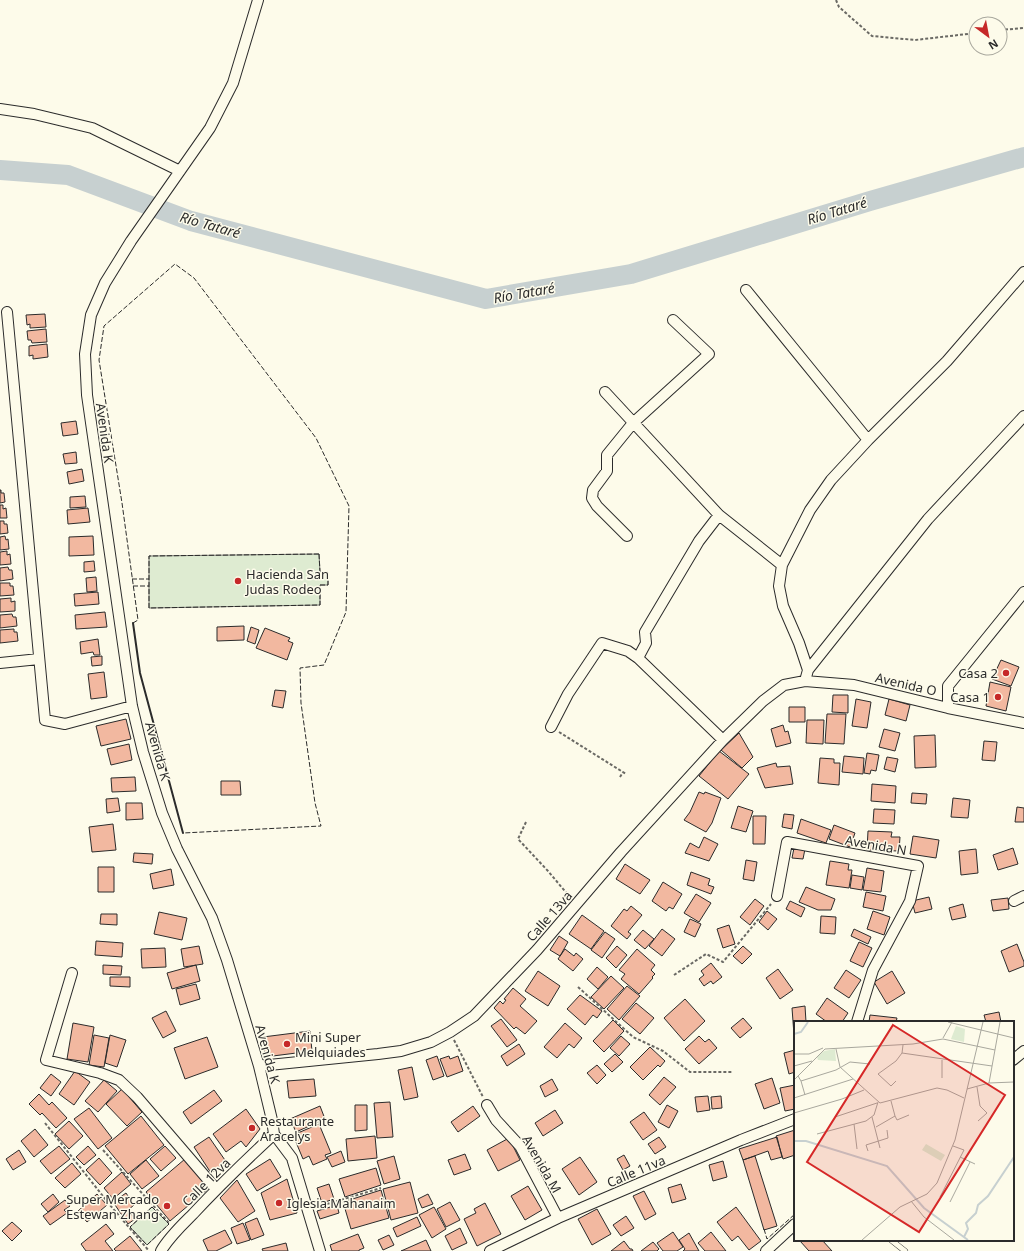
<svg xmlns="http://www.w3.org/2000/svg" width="1024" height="1251" viewBox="0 0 1024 1251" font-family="'Noto Sans',sans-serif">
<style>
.green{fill:#deebd1;stroke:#74746e}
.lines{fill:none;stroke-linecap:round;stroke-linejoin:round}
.river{stroke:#c7d0d0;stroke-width:20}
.building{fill:#f2b8a0;stroke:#2b2b2b}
.service-casing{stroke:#2b2b2b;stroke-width:6}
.minor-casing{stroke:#2b2b2b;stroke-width:12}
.path{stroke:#6a6964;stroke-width:2;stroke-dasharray:3 2;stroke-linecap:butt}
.service{stroke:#fdfbea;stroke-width:5}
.minor{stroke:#fdfbea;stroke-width:10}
.fence{stroke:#2b2b2b;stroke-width:1;stroke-dasharray:5 2;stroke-linecap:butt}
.wall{stroke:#2b2b2b;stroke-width:2}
.poi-dot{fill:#c62828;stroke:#fdfbea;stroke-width:1.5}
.labels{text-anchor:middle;stroke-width:3;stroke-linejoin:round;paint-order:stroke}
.street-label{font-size:13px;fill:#2b2b2b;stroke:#fdfbea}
.poi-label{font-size:13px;fill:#2b2b2b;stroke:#fdfbea;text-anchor:start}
.water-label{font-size:14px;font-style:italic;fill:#2b2b2b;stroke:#fdfbea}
.inset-river{fill:none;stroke:#c7d0d0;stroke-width:2}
.inset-road{fill:none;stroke:#a9a89e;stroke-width:1}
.view{fill:#d62828;fill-opacity:0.15;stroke:#d62828;stroke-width:2}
.inset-edge{fill:none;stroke:#2b2b2b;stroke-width:2}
</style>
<rect width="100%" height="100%" fill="#fdfbea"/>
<path class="green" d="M319,554L320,572H328V585H320V605L149,608V556Z
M152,1207L169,1224L147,1245L130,1227Z"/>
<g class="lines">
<path class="river" d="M0,170L68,175L191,221L486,299L631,274L870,201L1024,157"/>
</g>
<path class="building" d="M45,314L46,327L30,328V324L27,325L26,315Z
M46,329L47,342L32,343L31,340H28L27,331Z
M47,344L48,357L33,359V355L29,356V346Z
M76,421L78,434L63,436L61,423Z
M76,452L77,463L65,464L63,454Z
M82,469L84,481L69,484L67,472Z
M0,490H1V493H4L5,502L0,503Z
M85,496L86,507L70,508V497Z
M0,505H3V509L6,508L7,518H0Z
M88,508L90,522L68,524L67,510Z
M0,521H4V524H7L8,533L0,534Z
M5,536L6,540L8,539L9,549L0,550V537Z
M93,536L94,555L69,556V537Z
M7,551V555L10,554L11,564L0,565V552Z
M94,561L95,571L84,572V562Z
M8,567L9,570H12L13,579L0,581V568Z
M96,577L97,591L87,592L86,578Z
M0,583H10V586H13L14,595L0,596Z
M98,592L99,604L75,606L74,594Z
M11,598V602L15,601V611L0,612V599Z
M105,612L107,627L76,629L75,615Z
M12,614L13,617H16L17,626L0,628V615Z
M244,626V640L217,641V627Z
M251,627L259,630L255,644L247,641Z
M265,628L290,638L288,641L293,643L287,660L256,648Z
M14,629V632H17L18,641L0,643V630Z
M98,639L100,655H94L93,652L81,654L80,642Z
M102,656V665L92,666L91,657Z
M1001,660L1019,667L1011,686L992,679Z
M104,672L107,697L91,699L88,674Z
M990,682L1011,687L1006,711L986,706Z
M275,690L286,691L283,708L272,706Z
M833,695H848V713L832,712Z
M856,699L871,702L867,728L852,726Z
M889,699L910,705L906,721L885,715Z
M789,707H805V722H789Z
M827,714H846L844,744L825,743Z
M126,719L131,739L101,746L96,726Z
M807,720H824L823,744L806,743Z
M783,725L785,732L788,731L791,743L776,747L771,729Z
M884,729L900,733L895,751L879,747Z
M739,733L753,757L742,768L721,750Z
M935,735L936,767L915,768L914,736Z
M984,741L997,742L995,761L982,760Z
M129,744L132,760L111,765L107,749Z
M719,751L749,774L728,799L699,776Z
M867,753L879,755L876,771L871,770L870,774L864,773Z
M844,756L864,758L863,774L842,772Z
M887,757L898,759L895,772L884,769Z
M820,758L834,759V763H840L839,785L818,783Z
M776,763L777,767L790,766L793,784L765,788L757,768Z
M135,777L136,791L112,792L111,778Z
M221,781H240L241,795H221Z
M872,784L896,786L895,803L871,801Z
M699,792L704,794L705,792L721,798L712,823L706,832L684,820L690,812Z
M912,793L927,794L926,804L911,803Z
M118,798L120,811L107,813L106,799Z
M953,798L970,800L968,818L951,817Z
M126,803H142L143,819L126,820Z
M738,806L753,811L746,832L731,828Z
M1017,807L1024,808V822H1015Z
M874,809L895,810L894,824L873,823Z
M784,814L794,815L792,829L782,827Z
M753,816H766L765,844H753Z
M801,819L831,830L826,843L797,833Z
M113,824L116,850L92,852L89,827Z
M834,825L855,833L850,847L829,839Z
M868,831L892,832L891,837H900L899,851L867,850Z
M913,836L939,840L936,858L910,854Z
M704,837L718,844L709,861L685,853L690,843L699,848Z
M794,848L805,849L803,859L792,858Z
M1013,848L1018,864L998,870L993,855Z
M976,849L978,873L961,875L959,851Z
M134,853L153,854L152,864L133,862Z
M746,860L757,862L754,881L743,879Z
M830,861L849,864L848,870H852L849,888L826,885Z
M625,864L650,880L640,894L616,879Z
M98,867H114V892H98Z
M867,868L884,871L881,892L863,890Z
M171,869L174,885L153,889L150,874Z
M691,872L710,879L708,885L714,887L711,894L687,885Z
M852,875L864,877L862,890L850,888Z
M663,882L682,894L673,909L669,907L666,911L652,901Z
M806,887L835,899L831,910H818L799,902Z
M866,892L886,896L883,911L863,907Z
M696,894L711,903L699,922L684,913Z
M929,897L932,909L915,913L912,901Z
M1008,898L1009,909L993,911L991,900Z
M755,899L764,906L750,925L740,917Z
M790,901L805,908L801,917L786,909Z
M963,904L966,917L952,920L949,908Z
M631,906L642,915L628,932L631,934L627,939L611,926L624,909L627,911Z
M767,911L777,919L768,930L759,922Z
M873,911L890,917L884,935L867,929Z
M159,912L187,918L182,940L154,934Z
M101,914H117V925L100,924Z
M582,915L604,931L591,949L569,934Z
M821,916L836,917L835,934L820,933Z
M690,919L701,924L695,937L684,932Z
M729,925L735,944L723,948L717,929Z
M662,929L675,939L662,956L649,946Z
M854,929L871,937L868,944L851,936Z
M643,930L654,939L645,949L634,940Z
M605,932L615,939L602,958L591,950Z
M559,936L568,942L560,956L550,950Z
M96,941L123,943L122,957L95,955Z
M859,942L872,948L863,967L850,961Z
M1017,944L1024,962V966L1009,972L1001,951Z
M199,946L203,964L184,967L181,949Z
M617,946L627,955L616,968L606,958Z
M743,946L752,954L742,964L733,956Z
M165,948L166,967L142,968L141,949Z
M565,949L574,956L576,953L583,959L573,971L558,959Z
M637,949L655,965L651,970L655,974L652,977L653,978L639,994L621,979L625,974L619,970Z
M711,963L722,977L713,984L711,981L704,986L699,979L704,975L701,971Z
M103,965L122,966L121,975L103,974Z
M196,965L200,981L172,989L167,973Z
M597,967L608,977L598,989L587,979Z
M778,969L793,990L780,999L766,978Z
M846,970L861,980L849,998L834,988Z
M538,971L560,986L548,1006L525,991Z
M892,971L905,993L887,1004L874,982Z
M611,976L624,988L604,1009L591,997Z
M110,977H130V987L110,986Z
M196,984L200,999L180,1005L176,989Z
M627,986L640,996L619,1020L607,1009Z
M513,988L526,999L520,1006L537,1021L525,1034L516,1027L514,1029L494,1008L500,1001L503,1004L506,1000L504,999Z
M580,995L602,1011L597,1018L593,1015L585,1025L567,1009Z
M827,998L848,1013L842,1022H827L816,1014Z
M685,999L705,1021L684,1041L664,1018Z
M636,1003L654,1018L640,1034L622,1019Z
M805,1006L806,1022H795V1035H794L792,1008Z
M166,1011L176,1031L163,1038L152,1018Z
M999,1012L1001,1022H986L984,1015Z
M870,1015L897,1018L896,1022H869Z
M743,1018L752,1028L740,1038L731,1028Z
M501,1019L517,1040L507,1047L491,1026Z
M613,1020L624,1031L604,1052L593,1041Z
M73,1023L94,1027L88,1062L67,1059Z
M565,1023L582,1038L574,1048L569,1044L557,1058L544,1047Z
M310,1031L312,1051L265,1057L263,1037Z
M94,1035L109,1038L104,1067L89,1065Z
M110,1035L126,1040L117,1067L105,1063Z
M621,1036L630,1044L619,1056L610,1048Z
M699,1036L705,1042L709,1039L717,1048L699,1064L685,1049Z
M207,1037L218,1067L185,1079L174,1048Z
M519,1044L525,1054L507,1066L501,1056Z
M650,1047L665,1061L660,1067L658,1065L643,1080L630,1067Z
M795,1050V1072L789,1074L784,1053Z
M615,1054L623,1062L612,1072L604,1064Z
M437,1056L444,1076L433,1080L426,1060Z
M449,1056L450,1059L458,1056L463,1071L447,1077L440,1059Z
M597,1065L606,1075L597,1084L587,1073Z
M412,1067L418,1097L404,1100L398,1070Z
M75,1071L90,1082L74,1105L59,1094Z
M51,1074L61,1082L51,1096L40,1088Z
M664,1077L676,1087L660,1105L649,1095Z
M772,1078L780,1103L764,1109L755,1084Z
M314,1079L316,1096L289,1098L287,1081Z
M552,1079L558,1090L545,1097L540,1086Z
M104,1080L117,1091L98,1112L85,1101Z
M795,1085V1109L785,1111L780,1088Z
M122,1089L142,1112L127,1126L106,1104Z
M214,1090L222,1101L191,1124L183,1112Z
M39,1094L49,1105L52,1102L67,1118L56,1128L42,1113L40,1115L29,1104Z
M708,1096L710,1110L697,1112L695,1097Z
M721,1096L722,1108L712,1109L711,1097Z
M390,1102L393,1137L377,1138L374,1103Z
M355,1105H367V1130L355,1131Z
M667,1105L678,1111L669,1128L658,1122Z
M320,1106L325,1119L296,1132L290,1119Z
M473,1106L480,1116L458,1132L451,1122Z
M89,1108L112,1138L98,1149L74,1119Z
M246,1109L260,1129L246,1147L241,1141L226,1152L213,1134Z
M555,1110L563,1123L543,1136L535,1123Z
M644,1112L657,1130L643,1140L630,1122Z
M141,1116L164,1145L128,1174L105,1146Z
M69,1121L83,1136L69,1149L55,1134Z
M319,1124L331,1153L325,1155L327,1159L313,1165L309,1156L303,1159L293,1135Z
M35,1129L48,1145L34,1157L21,1141Z
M795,1130V1155L783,1159L776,1136Z
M375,1136L377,1158L348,1161L346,1139Z
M209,1137L227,1163L211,1173L194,1147Z
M659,1137L666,1147L655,1154L648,1144Z
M777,1137L782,1157L771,1160L768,1151L743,1160L739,1149Z
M509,1138L520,1160L498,1171L487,1150Z
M59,1146L70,1159L51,1174L40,1161Z
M88,1146L96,1155L84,1165L76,1157Z
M165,1146L176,1158L161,1171L150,1159Z
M19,1150L26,1162L13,1170L6,1159Z
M341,1151L345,1162L332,1167L327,1157Z
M465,1154L471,1169L454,1175L448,1160Z
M624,1155L630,1166L623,1170L617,1159Z
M394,1156L400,1179L384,1184L377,1161Z
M755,1156L777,1226L764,1230L743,1160Z
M580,1157L597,1182L579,1195L562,1169Z
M99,1158L112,1173L100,1185L86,1170Z
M185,1159L209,1188L170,1221L146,1192Z
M270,1159L281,1177L257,1191L246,1174Z
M146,1160L159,1176L142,1189L130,1174Z
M723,1161L727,1177L713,1181L709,1165Z
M72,1163L81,1174L65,1188L55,1178Z
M376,1168L381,1185L345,1197L339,1179Z
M122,1172L131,1184L113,1199L104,1188Z
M287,1179L297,1213L270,1220L261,1193Z
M237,1180L255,1211L238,1222L220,1198Z
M410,1182L418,1213L391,1220L383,1189Z
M329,1184L334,1199L322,1203L317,1188Z
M681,1184L686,1199L672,1203L668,1188Z
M528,1186L542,1210L525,1220L511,1196Z
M381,1190L389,1218L351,1229L343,1202Z
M644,1191L656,1214L645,1220L633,1196Z
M126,1193L134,1205L128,1210L135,1219L128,1224L113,1202Z
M53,1194L59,1202L48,1212L41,1204Z
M97,1194L107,1205L87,1222L78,1211Z
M428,1194L433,1204L422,1208L418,1199Z
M65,1200L70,1206L64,1210L67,1213L50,1225L43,1216Z
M450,1202L460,1220L446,1227L437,1209Z
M485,1203L501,1234L477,1246L464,1219L476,1213L474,1209Z
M337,1205L339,1213L320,1219L317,1211Z
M434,1207L446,1229L432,1238L419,1215Z
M736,1207L761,1241L749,1250L738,1236L732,1241L717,1222Z
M597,1209L611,1234L592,1245L578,1219Z
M626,1216L634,1228L621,1236L613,1225Z
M417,1217L421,1226L397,1237L393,1228Z
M257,1218L264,1235L251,1240L245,1223Z
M12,1222L22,1231L12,1241L2,1231Z
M243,1223L250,1240L237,1244L231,1228Z
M106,1224L114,1234L105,1241L113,1251H86L81,1244Z
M460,1228L467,1243L452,1250L445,1236Z
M225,1230L232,1243L216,1251H208L203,1240Z
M673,1232L683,1247L677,1251H663L657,1243Z
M711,1232L726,1251H705L698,1243Z
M689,1233L699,1251H683L685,1249L679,1240Z
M358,1234L364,1248L359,1250V1251H332L330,1245Z
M389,1235L394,1245L383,1250L378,1240Z
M130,1236L142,1251H116L114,1249Z
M426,1240L431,1251H401Z
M801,1240H822L832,1251H809L800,1241Z
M624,1241L630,1249H632L633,1251H611Z
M653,1242L659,1249L657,1251H641Z
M286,1243L288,1251H263L262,1249Z"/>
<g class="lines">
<g class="service-casing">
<path id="service" d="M891,1240L905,1251"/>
</g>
<g class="minor-casing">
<path id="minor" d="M258,0L233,83L210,128L131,241L105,283L91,315L85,354L87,395L132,706L143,752L162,813L177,849L212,918L227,960L259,1066L272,1120L274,1134L292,1158L320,1251
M0,109L34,114L92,128L180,171
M746,290L868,440
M7,312L45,720L65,724L132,706
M605,392L719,515L782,565
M719,515L699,541L645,632L646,643L638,658L723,740
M627,536L597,506L592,498L593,490L607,471V455L633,423L709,354L673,320
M0,663L39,659
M808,670L928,519L1024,416
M805,681L808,670L799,643L783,606L779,586L782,565L810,510L831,480L868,440L947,361L1024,272
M948,708V686L1024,592
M551,727L568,694L602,643L628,651L638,658
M777,896L787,842L918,866L910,901L873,970L857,1022
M1014,901L1024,896
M72,973L46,1060L100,1073L119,1080L137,1097L216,1189
M1013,1060L1024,1051
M259,1066L378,1054L401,1051L431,1042L450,1032L474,1016L537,950L621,852L723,740L763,701L784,685L805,681L854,685L948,708L1024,723
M487,1105L496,1120L520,1146L558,1218
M161,1251C169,1237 182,1225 193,1214C219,1186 246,1160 274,1134
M490,1251L558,1218L741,1140L795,1119
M766,1251L795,1224"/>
</g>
<path class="path" d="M836,0L839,7L872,36L915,40L976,33
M1000,30L1024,28
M559,732L626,774
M620,777L623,772
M526,822L518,839L548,871L569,896
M674,975L706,954L723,962L771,904
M578,987L633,1037L663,1051L690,1072H733
M454,1040L483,1097
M45,1123L110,1205L149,1251
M103,1150L169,1223
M317,1207L381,1188"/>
<use href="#service" class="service"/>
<use href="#minor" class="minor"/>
<path class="fence" d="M319,554L320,572H328V585H320V605L149,608V556Z
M132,579H149
M133,586H149
M133,623L138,620L122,503L99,360L104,326L175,264L194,278L316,438L349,506L346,612L324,665L300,668L301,703L315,803L321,826L183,833
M152,1207L169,1224L147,1245L130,1227Z
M764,1229L767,1239L795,1214"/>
<path class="wall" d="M133,623L140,673L183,833"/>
</g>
<g class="poi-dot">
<circle cx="238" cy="581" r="4"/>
<circle cx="1006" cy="673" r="4"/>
<circle cx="998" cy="697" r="4"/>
<circle cx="287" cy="1044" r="4"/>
<circle cx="252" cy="1128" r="4"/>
<circle cx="279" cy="1203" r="4"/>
<circle cx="167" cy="1206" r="4"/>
</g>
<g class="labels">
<g class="street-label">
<text transform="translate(105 433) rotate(82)" y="5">Avenida K</text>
<text transform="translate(906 684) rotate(13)" y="5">Avenida O</text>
<text transform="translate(158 751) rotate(74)" y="5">Avenida K</text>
<text transform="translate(876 845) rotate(10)" y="5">Avenida N</text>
<text transform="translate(549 916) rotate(-49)" y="5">Calle 13va</text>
<text transform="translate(268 1054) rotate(75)" y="5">Avenida K</text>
<text transform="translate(542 1164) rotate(60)" y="5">Avenida M</text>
<text transform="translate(636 1171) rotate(-23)" y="5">Calle 11va</text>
<text transform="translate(206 1182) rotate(-45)" y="5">Calle 12va</text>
</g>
<g class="poi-label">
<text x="246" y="579">Hacienda San<tspan x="246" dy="15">Judas Rodeo</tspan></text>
<text x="998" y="678" text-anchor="end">Casa 2</text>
<text x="990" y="702" text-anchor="end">Casa 1</text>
<text x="295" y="1042">Mini Super<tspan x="295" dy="15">Melquiades</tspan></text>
<text x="260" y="1126">Restaurante<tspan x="260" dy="15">Aracelys</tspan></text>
<text x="159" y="1204" text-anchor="end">Super Mercado<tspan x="159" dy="15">Estewan Zhang</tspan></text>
<text x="287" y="1208">Iglesia Mahanaim</text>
</g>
<g class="water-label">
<text transform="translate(837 211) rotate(-17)" y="5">Río Tataré</text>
<text transform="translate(210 225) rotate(16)" y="5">Río Tataré</text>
<text transform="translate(524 293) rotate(-10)" y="5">Río Tataré</text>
</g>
</g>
<g transform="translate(794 1021)">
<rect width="220" height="220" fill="#fdfbea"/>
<path d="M162,5L171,8L170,21L157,18ZM41,28L42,40L24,39L23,36L30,30ZM132,123L151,134L147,140L128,129Z" fill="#deebd1"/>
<path class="inset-river" d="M0,13L7,11L14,1M0,120H12L93,145L130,187L174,219M170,216L174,208L172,202L182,192L184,184L194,175L220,136"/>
<path class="inset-road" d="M154,1L220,17M149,17L158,1M31,28L119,23L149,18L201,29M42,28L46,46L86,82L143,67L153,69L170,77M108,32L198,45M0,33H15L29,27M148,39V57M220,40V59M0,45L18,40M4,55L7,60L42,49L56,41L76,43M0,59L31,28M7,60L11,74M102,60L97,65L84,53L102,40L108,32L109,24M195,62L206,1M183,66L186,85L193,92L184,100M173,68L195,62L220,61M0,77L59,58M0,92L48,78L70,69M101,95L103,99L115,94M41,96L83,82M78,96L86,127M60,103L63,128M82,106L101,95L97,80M23,113L72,100L80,94L84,81M74,130L72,124L94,117L93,109M166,136L181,143M146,176L170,129L159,125M117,180L130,196L160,219M156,181L176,141M68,219L106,186L133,173L143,162L161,119L189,1"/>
<path class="view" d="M99,4L211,74L125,211L13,141Z"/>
<rect width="220" height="220" class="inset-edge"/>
</g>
<g transform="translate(988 36) rotate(148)"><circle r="19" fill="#fdfbea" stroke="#a9a89e"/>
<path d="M0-3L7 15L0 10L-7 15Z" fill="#c62828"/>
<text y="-6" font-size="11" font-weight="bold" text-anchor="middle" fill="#2b2b2b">N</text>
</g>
</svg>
